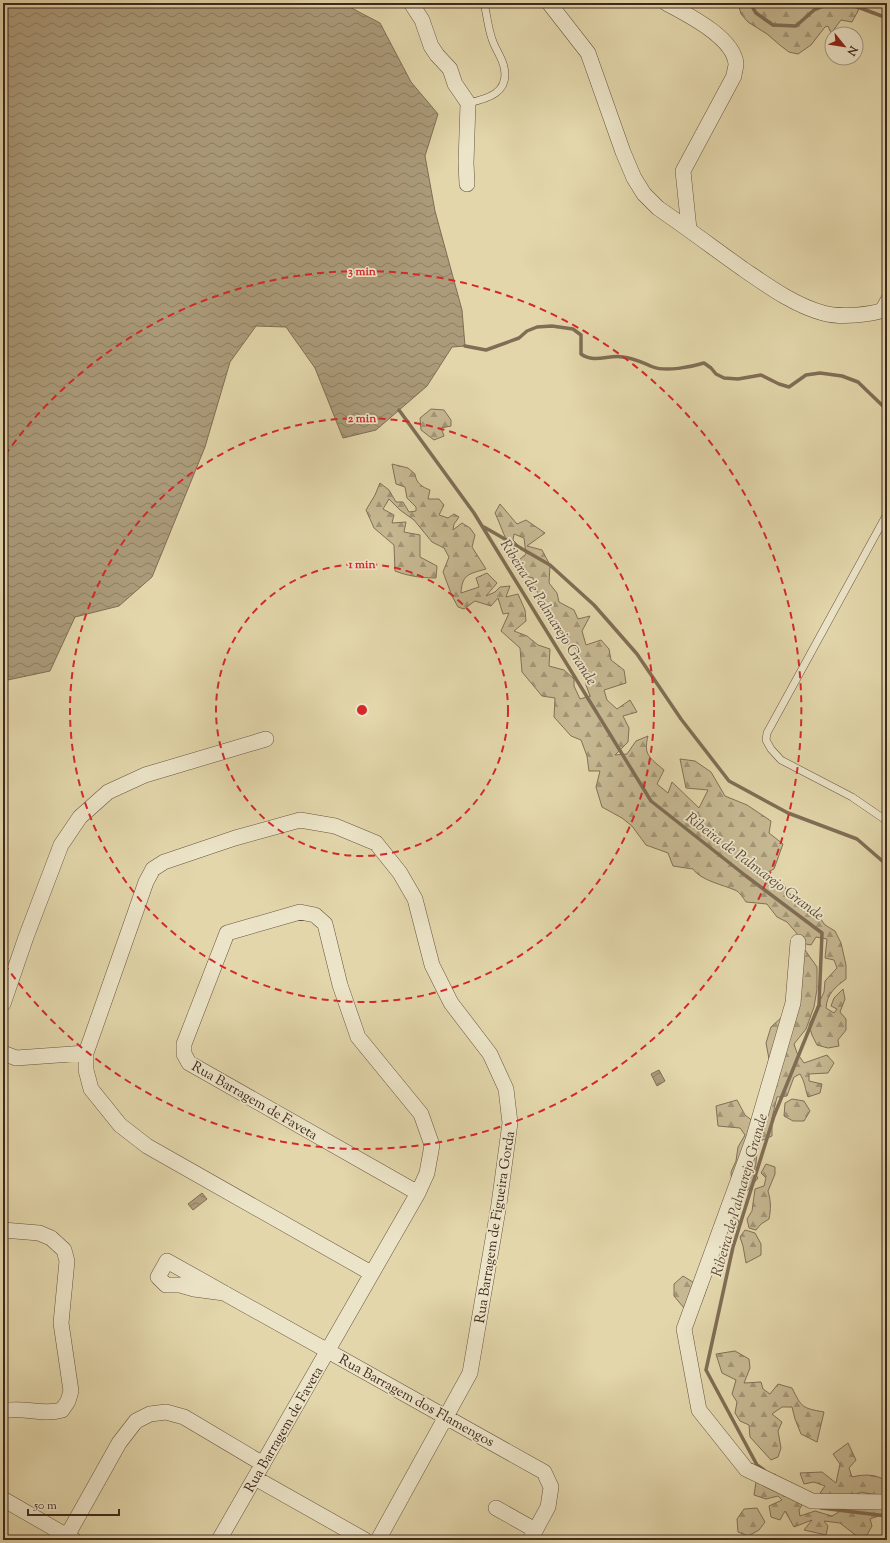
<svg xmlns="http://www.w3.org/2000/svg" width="890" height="1543" viewBox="0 0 890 1543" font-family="'Sorts Mill Goudy',serif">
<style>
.forest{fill:url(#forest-firs);stroke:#827058}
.water{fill:url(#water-waves);stroke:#806d55}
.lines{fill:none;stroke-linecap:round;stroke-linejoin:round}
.stream{stroke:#806d55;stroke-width:3.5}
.service-casing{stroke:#685440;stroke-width:8}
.minor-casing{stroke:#685440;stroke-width:16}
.service{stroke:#ece4c8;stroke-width:7}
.minor{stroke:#ece4c8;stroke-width:15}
.ring{fill:none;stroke:#d62828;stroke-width:2;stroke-dasharray:7 5}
.labels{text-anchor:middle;stroke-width:3.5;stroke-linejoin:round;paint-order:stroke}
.street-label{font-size:14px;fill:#3f281d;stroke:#ece4c8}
.water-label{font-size:15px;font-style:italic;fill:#5f4a39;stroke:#ece4c8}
.centre{fill:#d62828;stroke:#ece4c8;stroke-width:2}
.ring-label{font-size:12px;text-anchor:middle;font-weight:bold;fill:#d62828;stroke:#ece4c8;stroke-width:3.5;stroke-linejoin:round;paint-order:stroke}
</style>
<defs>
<pattern id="forest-firs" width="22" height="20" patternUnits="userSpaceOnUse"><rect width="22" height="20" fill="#c6b892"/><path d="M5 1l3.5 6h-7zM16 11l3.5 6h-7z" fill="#a29677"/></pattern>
<pattern id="water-waves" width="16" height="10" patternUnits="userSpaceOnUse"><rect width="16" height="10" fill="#ab9b7a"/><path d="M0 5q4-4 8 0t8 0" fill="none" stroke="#8d7e63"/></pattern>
</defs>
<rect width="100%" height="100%" fill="#e2d6aa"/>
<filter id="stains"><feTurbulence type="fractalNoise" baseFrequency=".005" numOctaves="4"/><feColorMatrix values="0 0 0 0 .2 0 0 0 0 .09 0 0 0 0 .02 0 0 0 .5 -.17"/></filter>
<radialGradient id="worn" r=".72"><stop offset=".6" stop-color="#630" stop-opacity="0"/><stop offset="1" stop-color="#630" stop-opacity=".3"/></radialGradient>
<path class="forest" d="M738,3H860L858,11L852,22L841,20L832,32L830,31L828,26L825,27L811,45L798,54L789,52L781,46L767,34L748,22L741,14Z
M431,409L444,410L451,420V426L441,428L444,436L434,440L421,430L420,418Z
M392,464L408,468L415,474C416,483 422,487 430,490L428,499H439L444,505L439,515L448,518L454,514L459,517L454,524L453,530L462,523L470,528L475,535L472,547L486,569C469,574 462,574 461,593L479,587L476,578L487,573L497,583L486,596L495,592L500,587L510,586L506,597L518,594L525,610L526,621L514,631L527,636L538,645L550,649L549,666L564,670L574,679V686L580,699L590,696L586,685L587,671L575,663L577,649L565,642L558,632L553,618L538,604L539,594L535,589L533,578L522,575L519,560L526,554L524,538L514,534L513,540L520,547L515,554C505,541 502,528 495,513L500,504L517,524L526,520L545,533L527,546L542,550L550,565L549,583L557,593L559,602L574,610L578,619L590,616L582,631L586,645L601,640L609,649L611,660L624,670L626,683L604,690L607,700L617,709L630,700L637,712L623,716L629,728L628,742L615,755L627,754L636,741L648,736C643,755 650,758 664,770L657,784L668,793L672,782L699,808L708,790L686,788L680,759L695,761L711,772L725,796L747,805L771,821L769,833L783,844L774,869L763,874L767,880L784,884L787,893L801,898L807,907L817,914L825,925L835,931L841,943L846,965V979C835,987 827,994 826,1008L834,1013L837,1009L831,1006L834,998L843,989L845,999L840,1012L846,1019V1030L838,1040L839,1046L828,1048L817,1045L812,1035L809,1025L824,992L825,981L837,968L834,960L825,958L827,939L816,937L811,945L806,944L787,922L777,917L767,904L746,902C743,898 740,892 735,890C723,885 700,880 693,869L673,866L668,853L646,845L632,826L622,818L602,807L596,787L600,771H589L587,756L581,740L571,736L554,717L555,698L542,696L522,672L520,648L501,631L509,613L503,614L498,598L491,606L475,601L464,609L458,607L452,596L443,572L449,557L444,548L432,542L414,520L400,510L389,499L383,509L394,515L392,523L406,522L404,532L420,535V557L437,566L436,578C421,578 408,576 395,571L394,545L374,528L366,510L375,495L380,483L389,490L396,502H403L409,512L416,511V507L407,498L405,487L396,484Z
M805,950L817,967V989L814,1007L806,1029L794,1044L797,1053L804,1063L827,1055L834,1063L828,1073L809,1074V1081L822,1084L820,1093L808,1097C805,1089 805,1082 800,1074L794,1077L787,1096L777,1097L772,1118V1136L758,1142L756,1163L754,1172L758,1178L747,1191L732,1188L731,1172L736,1161L738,1147L745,1135L740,1128L718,1126L716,1106L737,1100L745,1115L754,1122L769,1059L766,1043L771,1027L783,1016L801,958Z
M792,1099L804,1101L810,1111L804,1121H793L784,1116L785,1103Z
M766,1164L775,1167V1174L768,1191C771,1201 771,1209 769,1219L761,1224L756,1230L749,1228L747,1219L752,1211L755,1189L764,1186L766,1178L761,1173Z
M733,1216L739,1221L733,1233L725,1231Z
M745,1230L755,1233L761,1244V1255L746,1263L743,1246L740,1237Z
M683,1276L696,1284H708L704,1296L698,1307L684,1308L674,1296V1284Z
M735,1351L749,1359L750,1368L744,1383L761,1382L763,1389L770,1394L778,1384L792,1388C802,1408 802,1408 824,1412L817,1442L801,1434L795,1419L792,1407H782L772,1414L782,1422L778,1431L781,1448L778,1457L771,1460L750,1437L749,1425L740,1421L735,1413L737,1402L732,1394L736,1380L722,1373L716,1354Z
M848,1443L856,1460L849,1468L852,1477C865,1474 875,1474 887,1481V1496L876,1495L861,1492L855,1495L834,1497L820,1493L825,1486L814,1482L804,1484L800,1473L822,1472L836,1483L840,1464L833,1454Z
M775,1474L783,1492L804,1501L799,1510L800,1516L815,1511L832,1516L849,1506L887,1507V1513L870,1519L872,1526L867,1535L858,1537L840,1523L824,1521L828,1526L826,1535L804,1530L812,1520L794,1527L785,1511L780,1520L771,1517L769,1506L782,1500L778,1496L766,1499L754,1495L756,1482Z
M757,1508L765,1522L759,1530L748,1536L738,1532L737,1519L744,1509Z"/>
<path class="water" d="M3,3H342L380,23L411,82L438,114L425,156L435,211L462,310L465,346L452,347L427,386L376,430L343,438L315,368L286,327L256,326L230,362L205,447L152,577L119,606L75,617L50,671L3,681Z
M659,1070L665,1081L657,1086L651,1074Z
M202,1193L207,1199L193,1210L188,1204Z"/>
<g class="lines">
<path class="stream" d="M750,3L756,13L773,25L796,26L814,10L831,3
M847,3L887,18
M465,346L486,350L519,338L527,331L537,327L552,326L573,329L581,335V354C595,364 609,354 623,357C634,358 643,363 653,367C666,372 691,367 704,363L711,368L716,374L724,378L738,379L761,375L779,384L789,387L806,375L820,373L842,376L858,382L887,410
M399,410L474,513L651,801L746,876L822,933L819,1005L774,1116L733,1247L706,1370L757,1465L764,1470
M484,527L550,565L594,605L637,654L681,719L729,781L788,813L857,839L887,865
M821,1508L887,1516"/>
<g class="service-casing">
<path id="service" d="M468,103C487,99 510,93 504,67C502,57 495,49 492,39C488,28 487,15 484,3
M878,310L887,294
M887,514L767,733L766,740L771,749L781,760L852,797L887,821"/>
</g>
<g class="minor-casing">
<path id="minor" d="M411,3L422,20L431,46L437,55L450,69L455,84L468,103L466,163L467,184
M549,3L588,53L623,152L634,178L644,194L658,208C687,228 715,249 743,269C768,286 794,305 823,313C841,318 870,315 887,309
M666,3C686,14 734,37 736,64C736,68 734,72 734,76L683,171L689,229
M798,942L793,1003L753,1140L684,1329L699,1410L746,1469L812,1501L887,1502
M3,1004L26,937L61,845L80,817L108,792L145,775L266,739
M3,1053L16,1058L86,1053
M3,1230L39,1233L51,1238L64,1250L67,1261L61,1323L71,1391L68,1401L62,1410C42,1416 23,1406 3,1411
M371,1273L147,1146L120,1125L91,1089L86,1070V1053L146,882L153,869L164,862L235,838L300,820L335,826L376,843L400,873L415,899L432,965L451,1003L490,1054L506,1089L510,1123L499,1204L470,1373L378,1540
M224,1293L194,1289L180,1285H166L158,1277L167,1261L544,1472L551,1487L548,1507L530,1540
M255,1478L365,1540
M3,1499L74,1540
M496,1508L535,1530
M67,1536L119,1443L136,1421L150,1414L166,1412L184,1417L263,1464
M219,1540L418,1193L427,1173L432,1145L421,1114L358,1037L340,985L325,924L315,915L300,912L227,933L184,1044V1054L189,1063L418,1193"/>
</g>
<use href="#service" class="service"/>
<use href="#minor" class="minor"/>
</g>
<g class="ring">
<circle cx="362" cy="710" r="146"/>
<circle cx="362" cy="710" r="292"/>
<path d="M5 455A439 439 0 1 1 5 965"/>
</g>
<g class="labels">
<g class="street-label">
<text transform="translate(255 1100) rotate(30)" y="5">Rua Barragem de Faveta</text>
<text transform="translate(494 1227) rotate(-81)" y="5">Rua Barragem de Figueira Gorda</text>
<text transform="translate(417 1400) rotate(29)" y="5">Rua Barragem dos Flamengos</text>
<text transform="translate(283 1429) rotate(-60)" y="5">Rua Barragem de Faveta</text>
</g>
<g class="water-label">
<text transform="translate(549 612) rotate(58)" y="5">Ribeira de Palmarejo Grande</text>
<text transform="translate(755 866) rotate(37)" y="5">Ribeira de Palmarejo Grande</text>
<text transform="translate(739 1195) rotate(-74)" y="5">Ribeira de Palmarejo Grande</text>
</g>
</g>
<circle cx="362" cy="710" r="6" class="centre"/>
<g class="ring-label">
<text x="362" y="275">3 min</text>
<text x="362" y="422">2 min</text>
<text x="362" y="568">1 min</text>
</g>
<rect width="890" height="1543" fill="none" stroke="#e2d6aa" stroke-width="16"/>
<rect x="4" y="4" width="882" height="1535" fill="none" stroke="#3f281d" stroke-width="2"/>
<rect x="8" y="8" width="874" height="1527" fill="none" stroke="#3f281d"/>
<g transform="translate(844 46) rotate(120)"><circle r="19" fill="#ece4c8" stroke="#a79984"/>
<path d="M0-3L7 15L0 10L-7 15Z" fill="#8f2418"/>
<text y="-6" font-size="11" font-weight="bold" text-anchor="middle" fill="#3f281d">N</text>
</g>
<path d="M28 1509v6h91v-6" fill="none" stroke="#3f281d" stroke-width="2"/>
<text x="34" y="1509" font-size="12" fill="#3f281d" stroke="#ece4c8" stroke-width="3" paint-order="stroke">50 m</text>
<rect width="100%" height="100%" filter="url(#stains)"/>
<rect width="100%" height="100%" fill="url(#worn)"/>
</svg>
